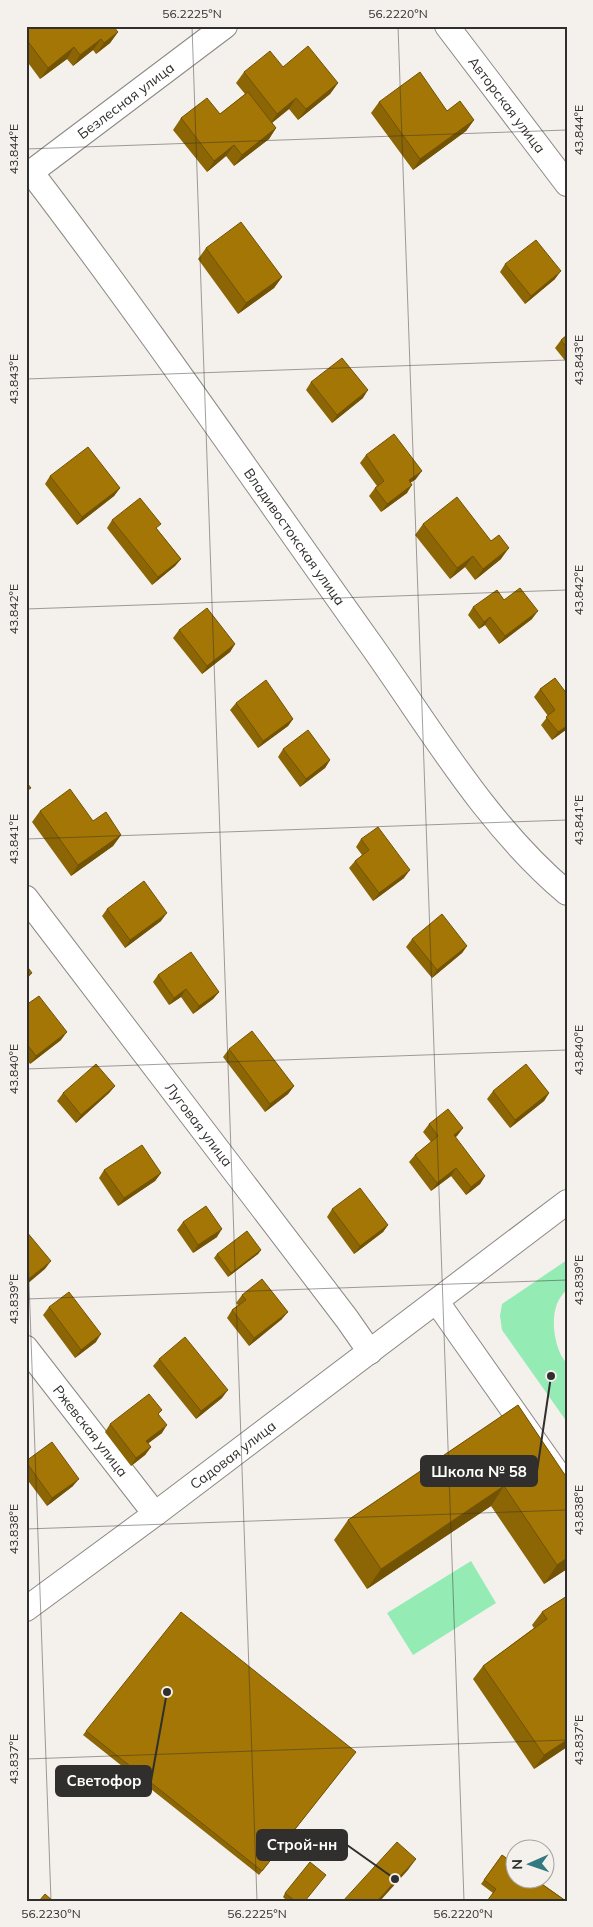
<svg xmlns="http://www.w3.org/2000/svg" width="593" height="1927" viewBox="0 0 593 1927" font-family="Mulish,sans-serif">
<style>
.green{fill:#94ebb4}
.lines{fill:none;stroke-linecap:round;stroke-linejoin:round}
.minor-casing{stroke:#8c8985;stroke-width:26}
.minor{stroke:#fff;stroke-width:24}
.wall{fill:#8c6505}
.shaded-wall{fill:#725304}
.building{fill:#a37606;stroke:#725304}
.ticks{fill:none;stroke:#302f2d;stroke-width:1;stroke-opacity:0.45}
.labels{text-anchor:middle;stroke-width:4;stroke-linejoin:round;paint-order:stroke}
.street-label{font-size:14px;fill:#302f2d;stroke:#f4f1ed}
.leader{fill:none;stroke:#302f2d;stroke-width:2}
.callout-dot{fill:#302f2d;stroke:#f4f1ed;stroke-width:2}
.callout{fill:#302f2d;stroke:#302f2d;stroke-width:2}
.callout-label{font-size:15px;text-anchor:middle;font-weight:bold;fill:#fff}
.neatline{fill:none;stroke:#302f2d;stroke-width:2}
.ticks-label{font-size:12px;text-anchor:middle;fill:#302f2d}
</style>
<rect width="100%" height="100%" fill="#f4f1ed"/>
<path class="green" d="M567,1260V1290C549,1304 552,1336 561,1355C562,1358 566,1361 567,1365C570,1375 567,1410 567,1422L502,1330L500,1316L502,1304Z
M471,1561L496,1603L413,1655L387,1613Z"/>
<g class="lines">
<g class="minor-casing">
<g id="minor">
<path id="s1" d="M447,26L567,184"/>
<path id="s2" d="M31,172C148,325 257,485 369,642C431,729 485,824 567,893"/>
<path id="s3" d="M26,176L225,26"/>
<path id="s4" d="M26,898L347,1319L370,1352"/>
<path d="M437,1302L567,1487"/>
<path id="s5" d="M26,1348L155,1514"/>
<path id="s6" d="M26,1609L155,1514L567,1202"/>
</g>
</g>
<use href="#minor" class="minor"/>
</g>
<path class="wall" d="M26,27L118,32L110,43L96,54L93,50L73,66L67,59L40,79L26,60Z
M283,67L338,83L330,94L298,120L289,109L272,123L276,128L269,139L234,166L226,156L207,172L173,130L181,118L220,114L245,94L236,83L244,72Z
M379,102L447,111L474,120L466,131L413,170L371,113Z
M206,248L282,277L274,288L238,314L198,259Z
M505,264L555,279L525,304L500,272Z
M567,335V363L555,348L561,340Z
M311,382L363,398L332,423L306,390Z
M366,455L416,479L410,483L407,493L381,512L369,496L375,488L377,486L360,463Z
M50,476L120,488L114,496L77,525L45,484Z
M112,520L157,529L181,559L175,566L152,585L107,528Z
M423,524L501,559L475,580L465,567L450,579L415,535Z
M504,600L532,619L499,644L485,625L479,629L468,615L473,607Z
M179,630L235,644L230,652L202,674L173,638Z
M555,678L567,729L552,740L541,725L548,716L534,697L540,689Z
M236,703L293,719L288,726L258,748L230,710Z
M283,749L330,760L325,768L300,787L278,757Z
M40,811L93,821L121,835L113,846L71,876L32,822Z
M361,839L404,878L373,901L349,868L355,861L362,855L356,847Z
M107,909L161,921L125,948L102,916Z
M412,939L467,946L462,953L432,978L406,947Z
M158,975L219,992L213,999L193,1014L181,997L169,1005L153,982Z
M26,1005L61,1040L30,1064L26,1058Z
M229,1049L294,1086L288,1094L265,1112L223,1057Z
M115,1086L109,1093L76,1123L57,1101L63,1093Z
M493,1091L549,1093L544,1101L510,1128L487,1099Z
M429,1124L463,1128L455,1138L485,1176L480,1184L466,1195L451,1176L431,1191L409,1162L415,1155L431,1142L423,1132Z
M104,1170L161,1173L155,1181L118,1206L99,1178Z
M332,1209L388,1225L383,1232L354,1254L327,1217Z
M183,1222L217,1237L193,1253L177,1230Z
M261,1250L258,1254L228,1277L214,1258L217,1254Z
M242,1295L282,1319L249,1346L227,1318L232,1310L238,1305L236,1303Z
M49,1307L96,1342L75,1358L43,1315Z
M159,1359L222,1398L196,1419L153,1366Z
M518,1405L567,1478V1569L544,1584L491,1506L367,1589L334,1540L348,1520Z
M110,1424L162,1433L148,1443L151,1447L145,1455L131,1466L105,1432Z
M26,1461L73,1486L47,1506L26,1478Z
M567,1596V1747L534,1769L473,1679L483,1666L534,1628L532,1625L542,1612Z
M86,1731L356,1752L259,1875L83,1735Z
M502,1855L566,1901L493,1893L481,1884Z
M285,1893L306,1901H287L283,1897Z"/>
<path class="shaded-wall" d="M118,32L110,43L96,54L104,43Z
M101,39L93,50L73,66L80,55Z
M74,47L67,59L40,79L48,68Z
M338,83L330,94L298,120L306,109Z
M296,98L289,109L269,125L277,114Z
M474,120L466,131L413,170L420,159Z
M276,128L269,139L234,166L242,155Z
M234,145L226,156L207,172L214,161Z
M561,271L555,279L525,304L531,296Z
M282,277L274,288L238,314L246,303Z
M368,390L363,398L332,423L337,415Z
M422,471L416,479L403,488L409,480Z
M412,485L407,493L381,512L387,504Z
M120,488L114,496L77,525L82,517Z
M509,548L501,559L475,580L483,569Z
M473,556L465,567L450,579L457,568Z
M181,559L175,566L152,585L158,577Z
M538,611L532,619L499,644L505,636Z
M490,617L485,625L479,629L484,622Z
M235,644L230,652L202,674L207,666Z
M293,719L288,726L258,748L263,741Z
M567,726V729L552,740L558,732Z
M330,760L325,768L300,787L306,779Z
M121,835L113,846L71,876L78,865Z
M410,870L404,878L373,901L379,893Z
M167,913L161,921L125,948L130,940Z
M467,946L462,953L432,978L437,970Z
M32,973L26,980V976Z
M186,989L181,997L169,1005L174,998Z
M219,992L213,999L193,1014L199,1006Z
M67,1032L61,1040L30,1064L36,1056Z
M115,1086L109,1093L76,1123L81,1115Z
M294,1086L288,1094L265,1112L270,1104Z
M549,1093L544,1101L510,1128L515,1120Z
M463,1128L457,1136L448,1143L454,1135Z
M456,1168L451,1176L431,1191L437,1183Z
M161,1173L155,1181L118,1206L124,1198Z
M485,1176L480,1184L466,1195L471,1187Z
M388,1225L383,1232L354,1254L360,1246Z
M222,1229L217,1237L193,1253L198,1245Z
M261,1250L258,1254L228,1277L231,1273Z
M51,1261L45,1269L26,1285V1281Z
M288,1312L282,1319L249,1346L254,1338Z
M101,1334L96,1342L75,1358L81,1350Z
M228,1390L222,1398L196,1419L201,1411Z
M167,1425L162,1433L141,1449L146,1441Z
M151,1447L145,1455L131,1466L136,1458Z
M79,1479L73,1486L47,1506L52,1498Z
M504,1486L491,1506L367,1589L381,1569Z
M567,1558V1569L544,1584L557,1565Z
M567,1740V1747L534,1769L544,1755Z
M416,1859L408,1870L380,1901H377Z"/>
<path class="building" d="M28,26H113L118,32L104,43L101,39L80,55L74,47L48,68L26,39V27Z
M308,46L338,83L306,109L296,98L277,114L244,72L270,51L283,67Z
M420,72L447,111L460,101L474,120L420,159L379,102Z
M248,92L276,128L242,155L234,145L214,161L181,118L207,98L220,114Z
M241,222L282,277L246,303L206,248Z
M536,240L561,271L531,296L505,264Z
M567,335V348L561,340Z
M342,358L368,390L337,415L311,382Z
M394,434L422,471L409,480L412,485L387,504L375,488L384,481L366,455Z
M88,447L120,488L82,517L50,476Z
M457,497L491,541L499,535L509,548L483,569L473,556L457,568L423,524Z
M140,498L161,524L156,528L181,559L158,577L112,520Z
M520,588L538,611L505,636L490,617L484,622L473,607L497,590L504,600Z
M207,608L235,644L207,666L179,630Z
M555,678L567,694V726L558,732L546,717L555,710L540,689Z
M266,680L293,719L263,741L236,703Z
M308,730L330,760L306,779L283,749Z
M26,782L31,788L26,791Z
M70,789L93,821L106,812L121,835L78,865L40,811Z
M378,827L410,870L379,893L355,861L369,850L361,839Z
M144,881L167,913L130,940L107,909Z
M442,914L467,946L437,970L412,939Z
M191,952L219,992L199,1006L186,989L174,998L158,975Z
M26,965L32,973L26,976Z
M39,996L67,1032L36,1056L26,1043V1005Z
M252,1031L294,1086L270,1104L229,1049Z
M96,1064L115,1086L81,1115L63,1093Z
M526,1064L549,1093L515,1120L493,1091Z
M448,1109L463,1128L454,1135L485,1176L471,1187L456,1168L437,1183L415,1155L438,1136L429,1124Z
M142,1145L161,1173L124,1198L104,1170Z
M360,1188L388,1225L360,1246L332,1209Z
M206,1206L222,1229L198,1245L183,1222Z
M26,1231L51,1261L26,1281Z
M247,1231L261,1250L231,1273L217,1254Z
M262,1279L288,1312L254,1338L232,1310L246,1300L242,1295Z
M69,1292L101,1334L81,1350L49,1307Z
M185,1337L228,1390L201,1411L159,1359Z
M149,1394L162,1410L158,1414L167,1425L146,1441L151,1447L136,1458L110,1424Z
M518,1405L567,1478V1558L557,1565L504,1486L381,1569L348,1520Z
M52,1442L79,1479L52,1498L26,1462V1461Z
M567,1596V1740L544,1755L483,1666L547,1619L542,1612Z
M181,1612L356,1752L262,1871L86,1731Z
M397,1842L416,1859L377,1901H343Z
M502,1855L516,1865V1880H536L566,1901H487L496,1889L484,1880Z
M310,1862L326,1875L305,1901H295L285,1893Z
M45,1894L53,1901H39Z"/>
<path class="ticks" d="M192,26L257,1901M398,26L464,1901M26,149L567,130M26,379L567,360M26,609L567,590M26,839L567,820M26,1069L567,1050M26,1198L51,1901M26,1299L567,1280M26,1529L567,1510M26,1759L567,1740"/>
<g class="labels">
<g class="street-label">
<text dy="5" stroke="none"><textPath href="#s3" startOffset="125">Безлесная улица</textPath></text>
<text dy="5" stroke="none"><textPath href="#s1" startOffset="99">Авторская улица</textPath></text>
<text dy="5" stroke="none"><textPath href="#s2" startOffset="450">Владивостокская улица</textPath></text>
<text dy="5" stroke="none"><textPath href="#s4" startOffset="285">Луговая улица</textPath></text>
<text dy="5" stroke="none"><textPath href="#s5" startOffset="105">Ржевская улица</textPath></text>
<text dy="5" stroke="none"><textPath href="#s6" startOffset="258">Садовая улица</textPath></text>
</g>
</g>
<path class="leader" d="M551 1376L537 1471M167 1692L151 1781M395 1879L347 1845"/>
<g class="callout-dot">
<circle cx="551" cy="1376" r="5"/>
<circle cx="167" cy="1692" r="5"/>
<circle cx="395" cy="1879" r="5"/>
</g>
<g class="callout">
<rect x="421" y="1456" width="116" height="30" rx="5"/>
<rect x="56" y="1766" width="95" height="30" rx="5"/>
<rect x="257" y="1830" width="90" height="30" rx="5"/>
</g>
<g class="callout-label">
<text x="479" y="1477">Школа № 58</text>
<text x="104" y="1786">Светофор</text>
<text x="302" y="1850">Строй-нн</text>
</g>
<rect width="593" height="1927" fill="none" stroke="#f4f1ed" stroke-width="55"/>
<g transform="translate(530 1864) rotate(268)"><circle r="24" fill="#f4f1ed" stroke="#a6a3a0"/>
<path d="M0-4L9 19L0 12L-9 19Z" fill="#327a80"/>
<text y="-8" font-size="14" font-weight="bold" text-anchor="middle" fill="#302f2d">N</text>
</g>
<rect x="28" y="28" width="538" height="1872" class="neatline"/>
<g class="ticks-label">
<text x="192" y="18">56.2225°N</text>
<text x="398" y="18">56.2220°N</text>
<text transform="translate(579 130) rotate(-90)" y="4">43.844°E</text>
<text transform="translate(14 149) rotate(-90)" y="4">43.844°E</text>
<text transform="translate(579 360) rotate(-90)" y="4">43.843°E</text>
<text transform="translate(14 379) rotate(-90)" y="4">43.843°E</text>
<text transform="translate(579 590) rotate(-90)" y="4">43.842°E</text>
<text transform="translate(14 609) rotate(-90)" y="4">43.842°E</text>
<text transform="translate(579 820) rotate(-90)" y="4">43.841°E</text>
<text transform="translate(14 839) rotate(-90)" y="4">43.841°E</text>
<text transform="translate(579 1050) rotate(-90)" y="4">43.840°E</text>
<text transform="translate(14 1069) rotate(-90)" y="4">43.840°E</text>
<text transform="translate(579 1280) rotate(-90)" y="4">43.839°E</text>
<text transform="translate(14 1299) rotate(-90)" y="4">43.839°E</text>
<text transform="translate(579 1510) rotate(-90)" y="4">43.838°E</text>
<text transform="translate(14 1529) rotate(-90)" y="4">43.838°E</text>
<text transform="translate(579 1740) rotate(-90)" y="4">43.837°E</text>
<text transform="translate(14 1759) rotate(-90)" y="4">43.837°E</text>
<text x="51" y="1918">56.2230°N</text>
<text x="257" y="1918">56.2225°N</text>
<text x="463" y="1918">56.2220°N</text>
</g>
</svg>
